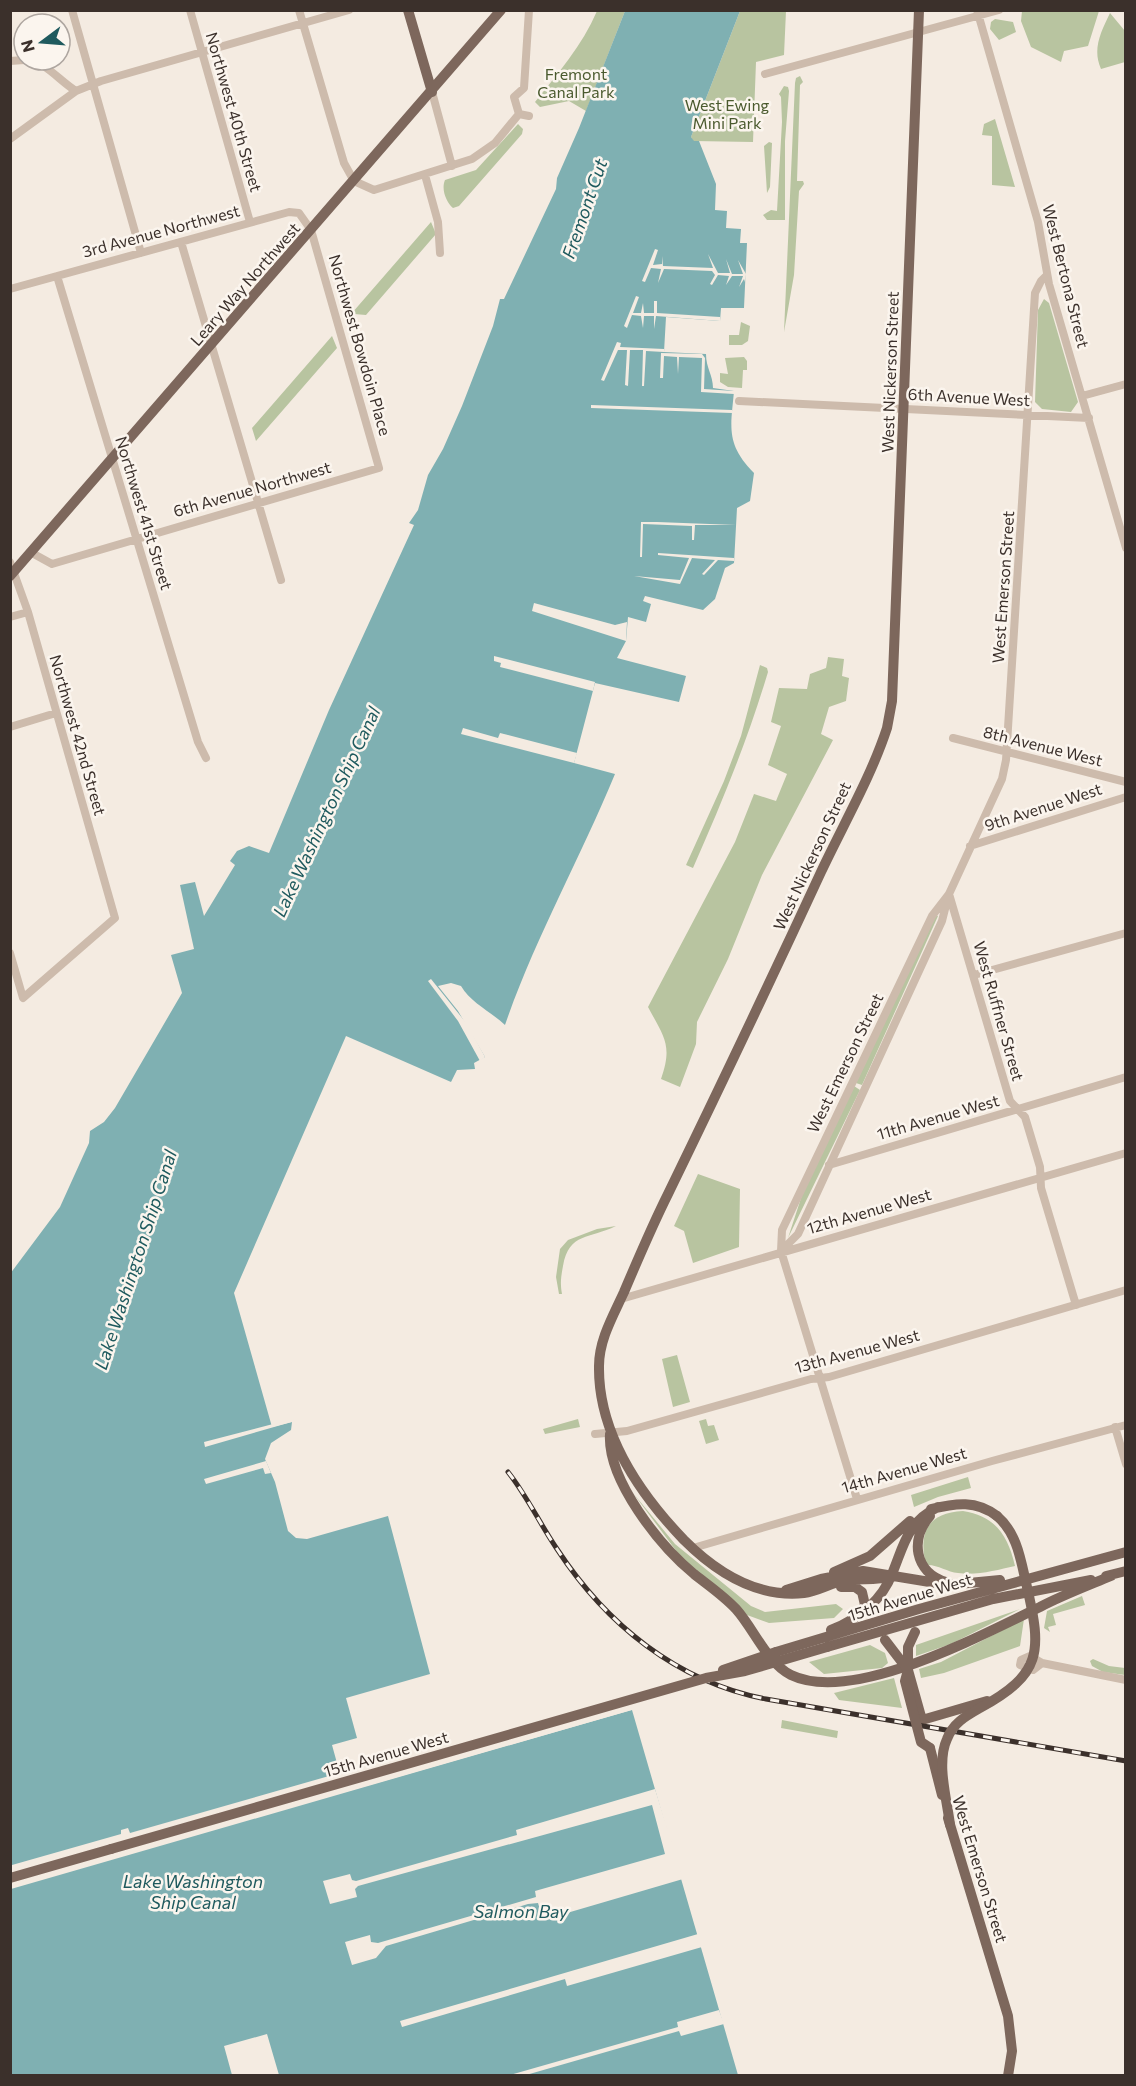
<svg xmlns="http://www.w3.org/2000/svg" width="1136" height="2086" viewBox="0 0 1136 2086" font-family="Commissioner,sans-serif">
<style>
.green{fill:#b8c4a0}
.water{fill:#7fb0b2}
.pier{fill:#f4ebe1}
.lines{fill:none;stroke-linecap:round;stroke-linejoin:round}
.minor{stroke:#cdbbac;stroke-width:8}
.major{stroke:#7d675c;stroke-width:10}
.rail-casing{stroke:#3b302b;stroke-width:5}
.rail{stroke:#fbf5ee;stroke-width:3;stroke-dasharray:9;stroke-linecap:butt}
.major-bridge{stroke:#7d675c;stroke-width:10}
.labels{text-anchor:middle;stroke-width:5;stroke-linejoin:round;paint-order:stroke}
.park-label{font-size:16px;fill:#4a5a2e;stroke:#fbf5ee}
.street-label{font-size:16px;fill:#3b302b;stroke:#fbf5ee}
.water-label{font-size:18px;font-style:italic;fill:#1f5a5e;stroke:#fbf5ee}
</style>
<rect width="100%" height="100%" fill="#f4ebe1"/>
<path class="green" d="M597,11H625L586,111L569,101L540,107L535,102C558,73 582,46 597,11Z
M740,11H786L784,55L756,62L753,142L693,141L691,137Z
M1022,11L1099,10V11L1088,46L1064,51L1061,62L1031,47L1021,21Z
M1110,13L1125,31V62L1101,69C1092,49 1101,32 1110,13Z
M995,19L1013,22L1016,32L999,40L990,29L991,22Z
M800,76L803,82L800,85L797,181H803L804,184L799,191L794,275L784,332L795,83L796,78Z
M784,86L788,87L789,91L785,141V220H767L763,215L771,210L777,211L782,122L781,97L779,94Z
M995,119L1015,187L992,185V136L982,135L984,124Z
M518,124L523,129L522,134L459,206L453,208C446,202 441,189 445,180L476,170Z
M769,142L772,143L770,187L767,193L764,146Z
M431,222L436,234L366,315L354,314L352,313Z
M1044,299L1049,303L1078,402L1071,412L1042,409L1035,402L1038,310Z
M741,322L750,326L748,341L742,345H729V335H739Z
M332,336L337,348L256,441L252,428Z
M744,357L747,361V370H743L742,388L728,387L720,382V373L728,374L725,358Z
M828,657L844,659L842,676L849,678L846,701L829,707L821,734L833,740L762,875L728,959L697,1022L696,1044L680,1087L661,1079C673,1045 664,1037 648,1007L735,842L754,794L776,801L787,774L768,765L781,726L771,722L779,688L807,689L810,674L826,668Z
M760,665L767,668L768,672C747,742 722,802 693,868L686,865L724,781L741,736Z
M935,915L938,916L862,1085L856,1083Z
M854,1086L860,1090L788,1238L803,1192Z
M698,1174L740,1189L739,1247L693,1263L684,1231L674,1226Z
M616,1226C590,1239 569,1232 563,1266C561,1277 560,1283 562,1294H559L556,1277L560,1249L568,1240L597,1229Z
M677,1355L690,1402L673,1407L662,1359Z
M578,1419L580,1427L545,1434L543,1429Z
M706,1419L708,1426L714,1425L719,1440L706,1444L699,1421Z
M968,1477L971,1488L938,1497L914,1507L911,1495Z
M633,1493L675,1544L751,1606L765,1612L836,1604L843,1609L834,1618L769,1623L747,1615L683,1560Z
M963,1511C995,1516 1008,1535 1015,1566C997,1570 976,1576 958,1573C947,1572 937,1564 926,1565C918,1532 928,1513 963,1511Z
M1082,1596L1085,1605L1053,1614L1056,1625L1048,1627L1050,1632L1044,1628L1047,1611Z
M1020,1609L951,1644L916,1656V1645Z
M1024,1619L1020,1646L944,1673L921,1678L919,1669L941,1662Z
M870,1645L885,1653L888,1663L882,1668L824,1674L809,1662Z
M1093,1659L1109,1666L1125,1668V1675L1103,1672L1092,1666L1090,1661Z
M894,1678L902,1708L839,1700L834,1693Z
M782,1720L838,1731L837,1738L781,1728Z"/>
<path class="water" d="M625,11H740L691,137L694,141H699L716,184L715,210L727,211L726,228L741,229L740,243H747L744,308H721L720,321L666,317L664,352L706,354C706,368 713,375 713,388L734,391C731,426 725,444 754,473L750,501L737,508L734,563L725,568L715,599L703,610L645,596L643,601L651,604L646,622L628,617L626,641L617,658L686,676L679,702L595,683L574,763L615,774C580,859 535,938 505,1025C490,1011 471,1003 461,986L451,983L438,986L458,1011L485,1057L474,1063L475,1069L457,1070L451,1082L346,1036L234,1293L272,1427L292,1422L291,1430L271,1443L265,1459L275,1482L288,1531L296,1538L307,1539L388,1516L430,1674L346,1698L357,1738L332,1745L345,1792L632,1710L738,2075H11L10,1274L60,1207L89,1143L90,1131L104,1122L115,1108L182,993L171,955L194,949L180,885L195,882L204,916L235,865L230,861L237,851L249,846L269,853L329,710L414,525L409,523L418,510L428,475L443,449L462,406L493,326L500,299H504L556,189L557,178L579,128Z"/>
<path class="pier" d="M655,249L658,250L653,265L662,264V256L663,266L713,268L708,254L718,273H730L726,259L732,274H743L738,260L746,274L745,282L744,279L739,287L743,276H732L726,285L729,276L718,275L712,285L710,284L715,275L712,271L664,269L658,283L661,269L651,268L645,282L642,281Z
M636,296L639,297L633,313H641L643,303L644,313H654V301H657V313L720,317V321L656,316L654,329V316H644L643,328L641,316L632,315L627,328L624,326Z
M617,342L621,343L620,347L664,349V352L646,351L644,386H642L643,350H630L628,386L625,385L627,350H618L604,381L601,380Z
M661,353L702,354L705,358L704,389L734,391V394L701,392L702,358L679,357L678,374L677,357L664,356L663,378H660Z
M591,405L732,410V413L591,408Z
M641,522H657L736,525H695L694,540H692V526L643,524L642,557H640Z
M658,553L734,558V561L718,560L704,575L702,574L715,560L692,558L680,584L634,576L680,580L689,558L658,555Z
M534,603L615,625L627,622L626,641L532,611Z
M494,656L595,682L593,691L500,667L501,663L494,661Z
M463,728L498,738L500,733L577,753L574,763L461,734Z
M431,979L467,1024L485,1057L480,1061L458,1021L428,981Z
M292,1419L295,1421L205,1447L204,1442Z
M266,1461L271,1473L265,1474L263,1468L206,1484L204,1479Z
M632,1707L635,1709L11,1889L12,1865L121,1834V1830L128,1828L130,1833L343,1772L348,1789Z
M655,1789L683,1879L543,1920L538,1903L528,1904L386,1946L376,1958L352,1965L345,1942L370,1935L371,1942L378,1943L536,1897L535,1891L665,1854L652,1805L358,1886L355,1889L357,1897L330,1904L323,1881L350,1874L352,1880L356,1881L517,1835L516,1830Z
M698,1934L702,1947L567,1986L565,1979L402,2027L400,2021Z
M719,2010L724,2024L681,2036L679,2031L526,2075H510L678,2027L677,2022Z
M267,2034L279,2075H232L224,2046Z"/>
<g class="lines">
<path class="minor" d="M72,10L141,253
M190,10L250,222
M299,10L344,163L354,181L374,190L472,159L495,143L519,114L529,116
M977,10L1038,222L1049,284L1126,548
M30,60C46,63 61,82 76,91L101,81L349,10
M10,61L24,60
M765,74L999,10
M432,92L452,166
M519,114L514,97L524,88L529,10
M10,139L76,91
M425,175L438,222L440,253
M181,242L281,580
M57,276L198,742L206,758
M10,289L289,212L299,213L311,230L379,468L52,564L32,553
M1082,396L1126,384
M739,401L1089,418
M10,562L28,612L115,918L23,998L10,953
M10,617L28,612
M10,727L56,713
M953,738L1126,782
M970,846L1126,797
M949,894L1010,1101L1025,1117L1040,1167L1041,1188L1076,1305
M974,975L1126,933
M829,1165L1126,1077
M782,1250L798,1234L942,921L948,897
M621,1299L1126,1153
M1115,1427L1126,1464
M595,1434L627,1431L811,1379L829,1377L1126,1290
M857,1499L781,1251L782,1230L932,916L949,894L1002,779L1006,760L1035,293L1041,281L1047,275
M693,1548L992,1461L1126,1425
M1042,1663L1033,1670L1020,1665L1021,1660L1030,1656L1042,1663L1126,1680"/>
<path class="major" d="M408,10L432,92
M10,576L501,10
M610,1434C607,1480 660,1546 694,1574C708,1585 724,1596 736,1609C754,1629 767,1663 791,1675C853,1705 983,1634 1040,1607C1063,1595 1087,1586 1111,1576
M931,1509C956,1503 976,1500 997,1516
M930,1516C910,1539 914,1572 946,1582
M834,1572L870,1556L910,1521
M892,1576C876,1581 863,1578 847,1580C832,1582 819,1591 804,1593C757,1598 716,1572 684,1540C640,1494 598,1433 599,1366C599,1340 613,1316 624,1292C638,1259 652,1226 668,1194C720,1087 771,980 821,872C843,825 871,777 887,728L892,701L919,10
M1106,1576L1126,1571
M841,1587H855L862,1592L865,1605L859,1614
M786,1590L821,1579L863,1571L948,1585L1000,1580
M831,1630C858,1619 881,1602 892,1574C904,1545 907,1522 938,1507
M827,1647L993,1599L1091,1580
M776,1652L919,1609L1126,1552
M908,1670L922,1720L987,1701
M930,1748L942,1795
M948,1818L1008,2016L1012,2051L1008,2076
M10,1878L111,1849"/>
<g class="rail-casing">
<path id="rail" d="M508,1472C527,1496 540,1524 557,1549C606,1624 677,1682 766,1699L1126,1761"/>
</g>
<use href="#rail" class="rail"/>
<path class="major-bridge" d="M915,1632L908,1647V1670L905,1681L921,1742L930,1748
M885,1640L908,1670
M723,1670L776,1652
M950,1825C947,1799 936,1763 947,1739C953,1723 966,1716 980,1708C1042,1674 1042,1652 1027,1587C1021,1562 1018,1534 997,1516
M111,1849L706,1678L745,1671L827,1647"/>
</g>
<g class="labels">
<g class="park-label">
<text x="576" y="80">Fremont<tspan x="576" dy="18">Canal Park</tspan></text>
<text x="727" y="111">West Ewing<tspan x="727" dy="18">Mini Park</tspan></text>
</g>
<g class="street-label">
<text transform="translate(234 112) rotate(74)" y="6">Northwest 40th Street</text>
<text transform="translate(161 231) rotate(-15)" y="6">3rd Avenue Northwest</text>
<text transform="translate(1066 276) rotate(76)" y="6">West Bertona Street</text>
<text transform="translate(245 284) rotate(-49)" y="6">Leary Way Northwest</text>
<text transform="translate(360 345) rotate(74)" y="6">Northwest Bowdoin Place</text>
<text transform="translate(890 372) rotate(-88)" y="6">West Nickerson Street</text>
<text transform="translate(969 397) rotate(3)" y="6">6th Avenue West</text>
<text transform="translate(252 489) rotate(-16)" y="6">6th Avenue Northwest</text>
<text transform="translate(144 513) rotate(73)" y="6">Northwest 41st Street</text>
<text transform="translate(1003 587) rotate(-86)" y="6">West Emerson Street</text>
<text transform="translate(78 735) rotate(74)" y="6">Northwest 42nd Street</text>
<text transform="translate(1043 746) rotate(14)" y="6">8th Avenue West</text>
<text transform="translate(1043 807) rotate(-18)" y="6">9th Avenue West</text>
<text transform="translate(812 856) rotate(-65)" y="6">West Nickerson Street</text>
<text transform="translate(999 1011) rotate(74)" y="6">West Ruffner Street</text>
<text transform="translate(845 1063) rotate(-64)" y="6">West Emerson Street</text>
<text transform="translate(938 1117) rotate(-16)" y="6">11th Avenue West</text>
<text transform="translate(869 1211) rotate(-16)" y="6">12th Avenue West</text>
<text transform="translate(857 1351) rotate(-15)" y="6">13th Avenue West</text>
<text transform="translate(904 1470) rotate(-16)" y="6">14th Avenue West</text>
<text transform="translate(910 1597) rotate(-17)" y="6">15th Avenue West</text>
<text transform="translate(386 1754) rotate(-16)" y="6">15th Avenue West</text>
<text transform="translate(980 1869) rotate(73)" y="6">West Emerson Street</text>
</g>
<g class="water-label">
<text transform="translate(585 209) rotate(-71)" y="6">Fremont Cut</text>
<text transform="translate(327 812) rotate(-65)" y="6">Lake Washington Ship Canal</text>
<text transform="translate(136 1260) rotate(-72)" y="6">Lake Washington Ship Canal</text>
<text x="193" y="1888">Lake Washington<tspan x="193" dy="21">Ship Canal</tspan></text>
<text x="521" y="1918">Salmon Bay</text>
</g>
</g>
<rect width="1136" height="2086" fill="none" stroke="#3b302b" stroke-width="24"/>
<g transform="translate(42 42) rotate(254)"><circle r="28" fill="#fbf5ee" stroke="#aea6a0" stroke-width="1.5"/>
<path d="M0-4.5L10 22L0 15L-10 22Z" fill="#1f5a5e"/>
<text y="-9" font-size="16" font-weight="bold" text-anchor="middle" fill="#3b302b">N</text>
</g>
</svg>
